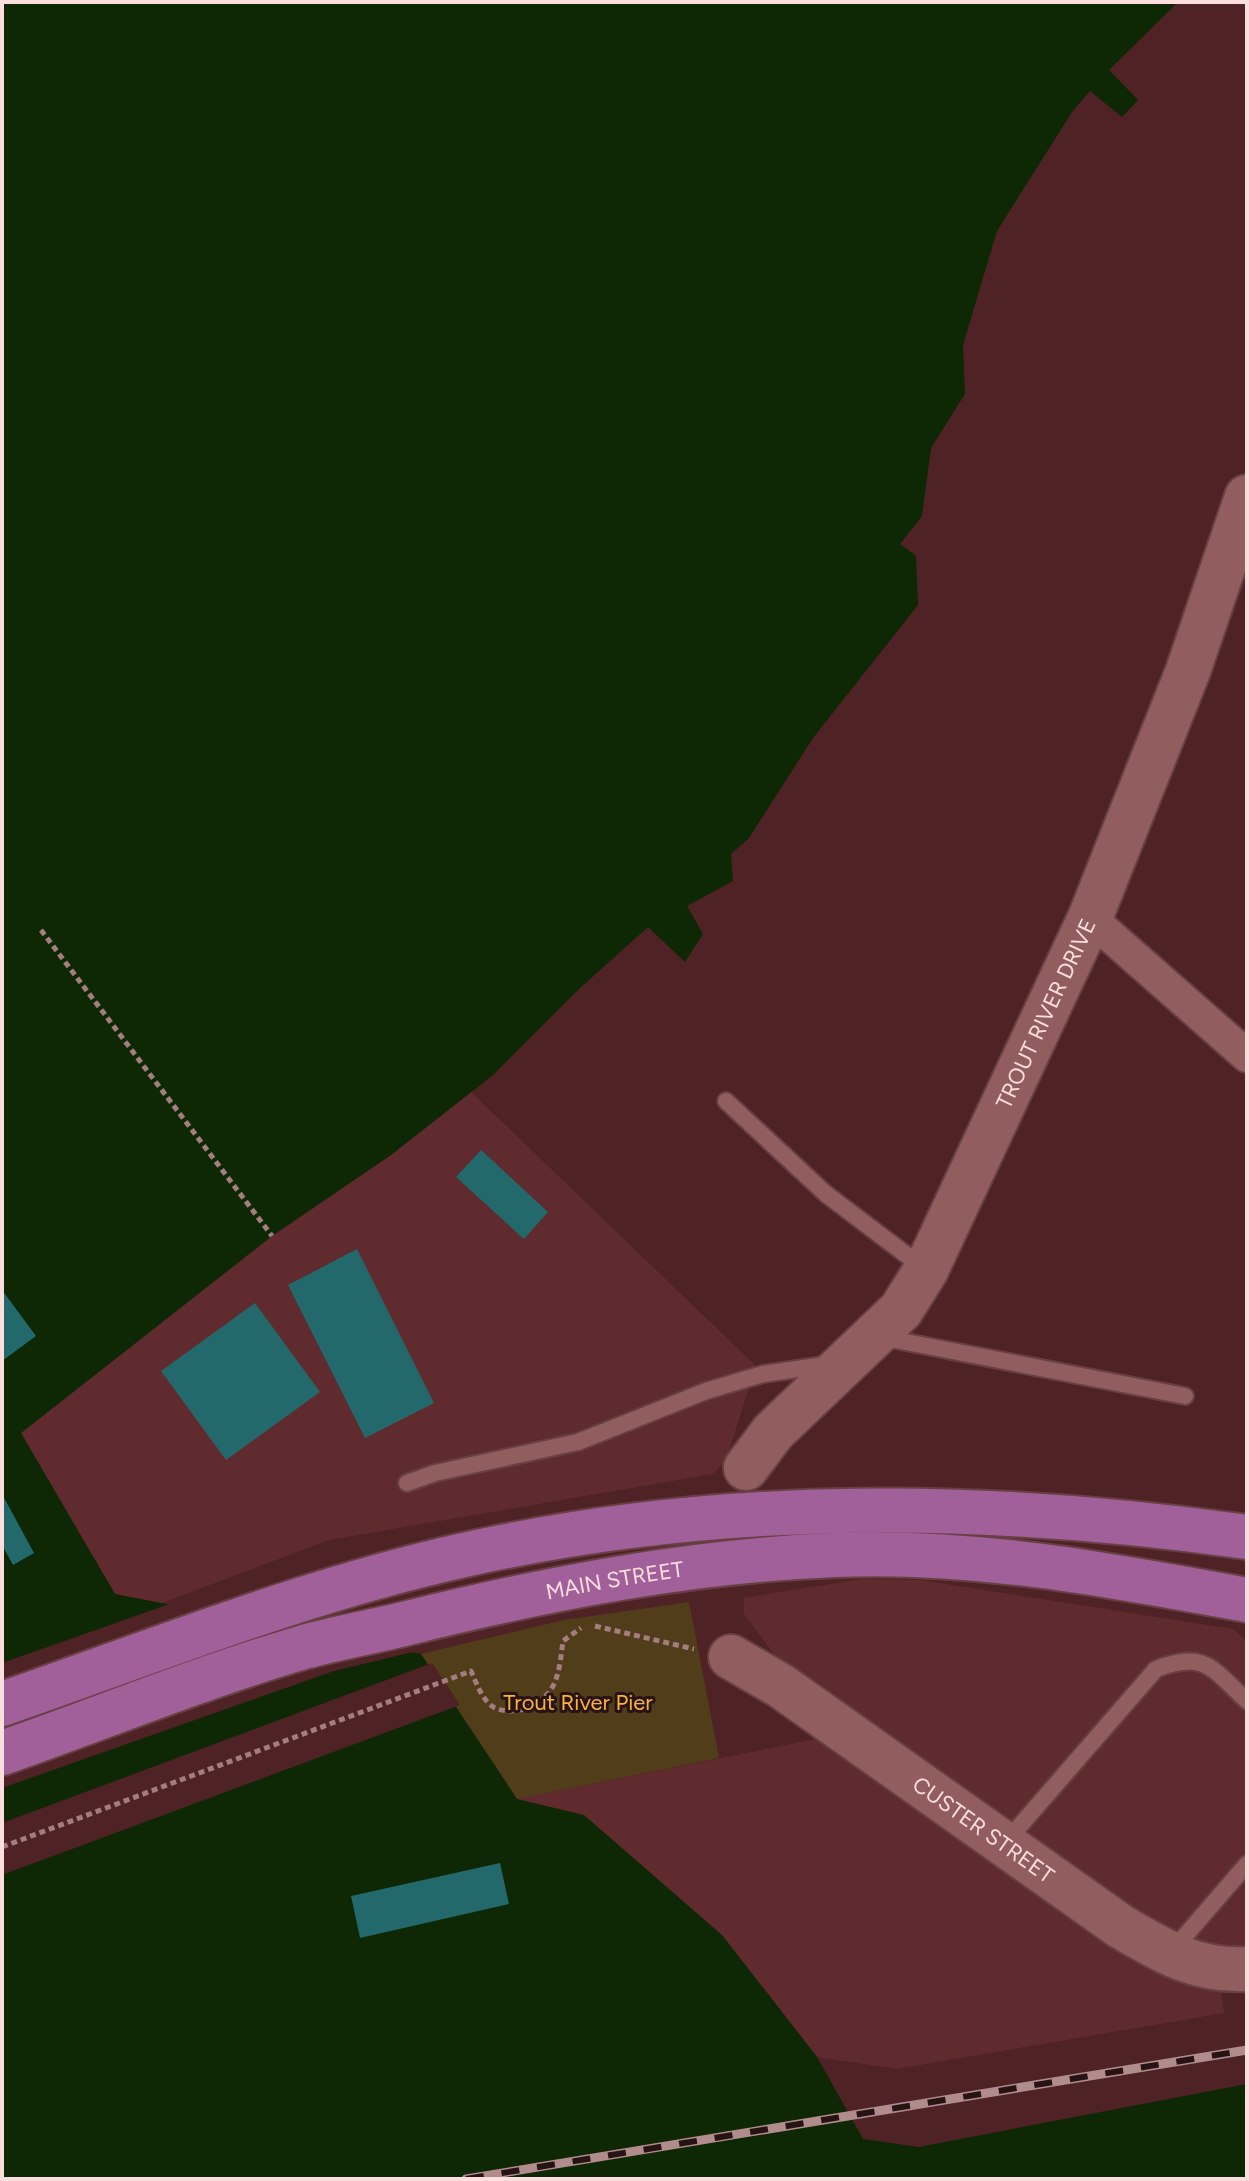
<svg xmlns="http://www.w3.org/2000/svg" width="1249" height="2181" viewBox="0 0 1249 2181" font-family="Figtree,sans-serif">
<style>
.built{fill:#602b2f}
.green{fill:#523d1a}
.water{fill:#0e2704}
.pier{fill:#4f2225}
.building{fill:#23696b}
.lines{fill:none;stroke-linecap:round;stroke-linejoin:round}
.lane-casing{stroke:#684043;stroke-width:20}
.street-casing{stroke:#684043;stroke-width:36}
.secondary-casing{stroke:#684043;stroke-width:48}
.primary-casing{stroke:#684043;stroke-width:48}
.path{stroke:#a37d7f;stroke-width:5;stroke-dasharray:6 4;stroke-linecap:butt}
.lane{stroke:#925d5f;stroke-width:16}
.street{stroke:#925d5f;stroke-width:32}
.secondary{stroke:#925d5f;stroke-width:44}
.primary{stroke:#a1609a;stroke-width:44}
.rail-casing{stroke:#b18c8d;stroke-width:9}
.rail{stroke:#281314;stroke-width:6;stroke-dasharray:18;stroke-linecap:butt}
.labels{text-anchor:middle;stroke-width:6;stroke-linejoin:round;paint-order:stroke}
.street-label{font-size:22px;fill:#fddede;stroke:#281314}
.park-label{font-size:22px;fill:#fbb430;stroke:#281314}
</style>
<rect width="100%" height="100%" fill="#4f2225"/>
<path class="built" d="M471,1092L756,1366L726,1460L713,1474L329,1540L162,1603L115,1594L21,1433L272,1236L391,1155Z
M862,1579L920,1580L1233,1629L1247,1642V1955L1196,1953L786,1670L744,1614V1598Z
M821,1738L1147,1967L1221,1992L1224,2013L897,2069L817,2057L722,1935L517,1799Z"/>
<path class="green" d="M689,1602L719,1758L517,1799L421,1654L564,1620Z"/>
<path class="water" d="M2,2H1178L1109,70L1138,100L1122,117L1090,91L1072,112L997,231L963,345L965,394L931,448L922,516L900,544L916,556L918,605L813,738L749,838L731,854L733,881L687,906L703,934L685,962L648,927L579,989L493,1075L391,1155L272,1236L21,1433L115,1594L421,1654L517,1799L584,1815L722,1935L817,2057L863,2139L919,2147L1247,2084V2179H2Z"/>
<path class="pier" d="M175,1602L421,1650L334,1671L2,1788V1663Z
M432,1663L460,1705L2,1875V1823Z"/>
<path class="building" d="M481,1150L548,1212L524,1239L456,1177Z
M357,1249L434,1403L365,1438L288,1285Z
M2,1290L36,1336L2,1361Z
M255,1303L320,1392L226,1460L161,1371Z
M2,1494L34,1553L13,1565L2,1545Z
M500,1863L509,1904L360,1938L351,1896Z"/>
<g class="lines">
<g class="lane-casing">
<path id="lane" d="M726,1101L826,1194L925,1269
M880,1337L1185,1396
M407,1483L435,1473L578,1442L706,1391L763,1374L831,1364
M1005,1843L1156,1669C1206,1650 1212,1669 1247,1701
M1172,1951L1247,1864"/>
</g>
<g class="street-casing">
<path id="street" d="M1090,918L1247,1056"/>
</g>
<g class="secondary-casing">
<g id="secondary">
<path id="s1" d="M746,1468L773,1432L901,1310L926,1270L1090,918L1188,671L1247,497"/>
<path id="s2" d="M731,1657L781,1686L1120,1926C1162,1951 1197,1972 1247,1969"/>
</g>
</g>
<g class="primary-casing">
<g id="primary">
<path d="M2,1704C155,1651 306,1590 464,1555C722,1497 987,1501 1247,1537"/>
<path id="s3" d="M2,1753C102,1718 202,1677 304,1647C337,1638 371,1632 404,1624C545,1589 688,1561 834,1555C973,1549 1111,1575 1247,1600"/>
</g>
</g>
<path class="path" d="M41,930L272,1236
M595,1626L694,1649
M2,1847L471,1671C477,1684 482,1701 495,1708C516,1717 545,1704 554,1684C560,1671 561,1655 563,1641L581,1628"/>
<use href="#lane" class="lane"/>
<use href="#street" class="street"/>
<use href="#secondary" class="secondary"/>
<use href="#primary" class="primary"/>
<g class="rail-casing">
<path id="rail" d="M466,2179L1247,2050"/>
</g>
<use href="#rail" class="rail"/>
</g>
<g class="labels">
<g class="street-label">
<text dy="8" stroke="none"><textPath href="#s1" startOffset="552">TROUT RIVER DRIVE</textPath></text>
<text dy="8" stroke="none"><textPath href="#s3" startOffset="638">MAIN STREET</textPath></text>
<text dy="8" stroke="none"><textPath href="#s2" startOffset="306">CUSTER STREET</textPath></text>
</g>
<g class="park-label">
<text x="578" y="1710">Trout River Pier</text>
</g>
</g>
<rect width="1249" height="2181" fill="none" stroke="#fddede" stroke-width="8"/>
</svg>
